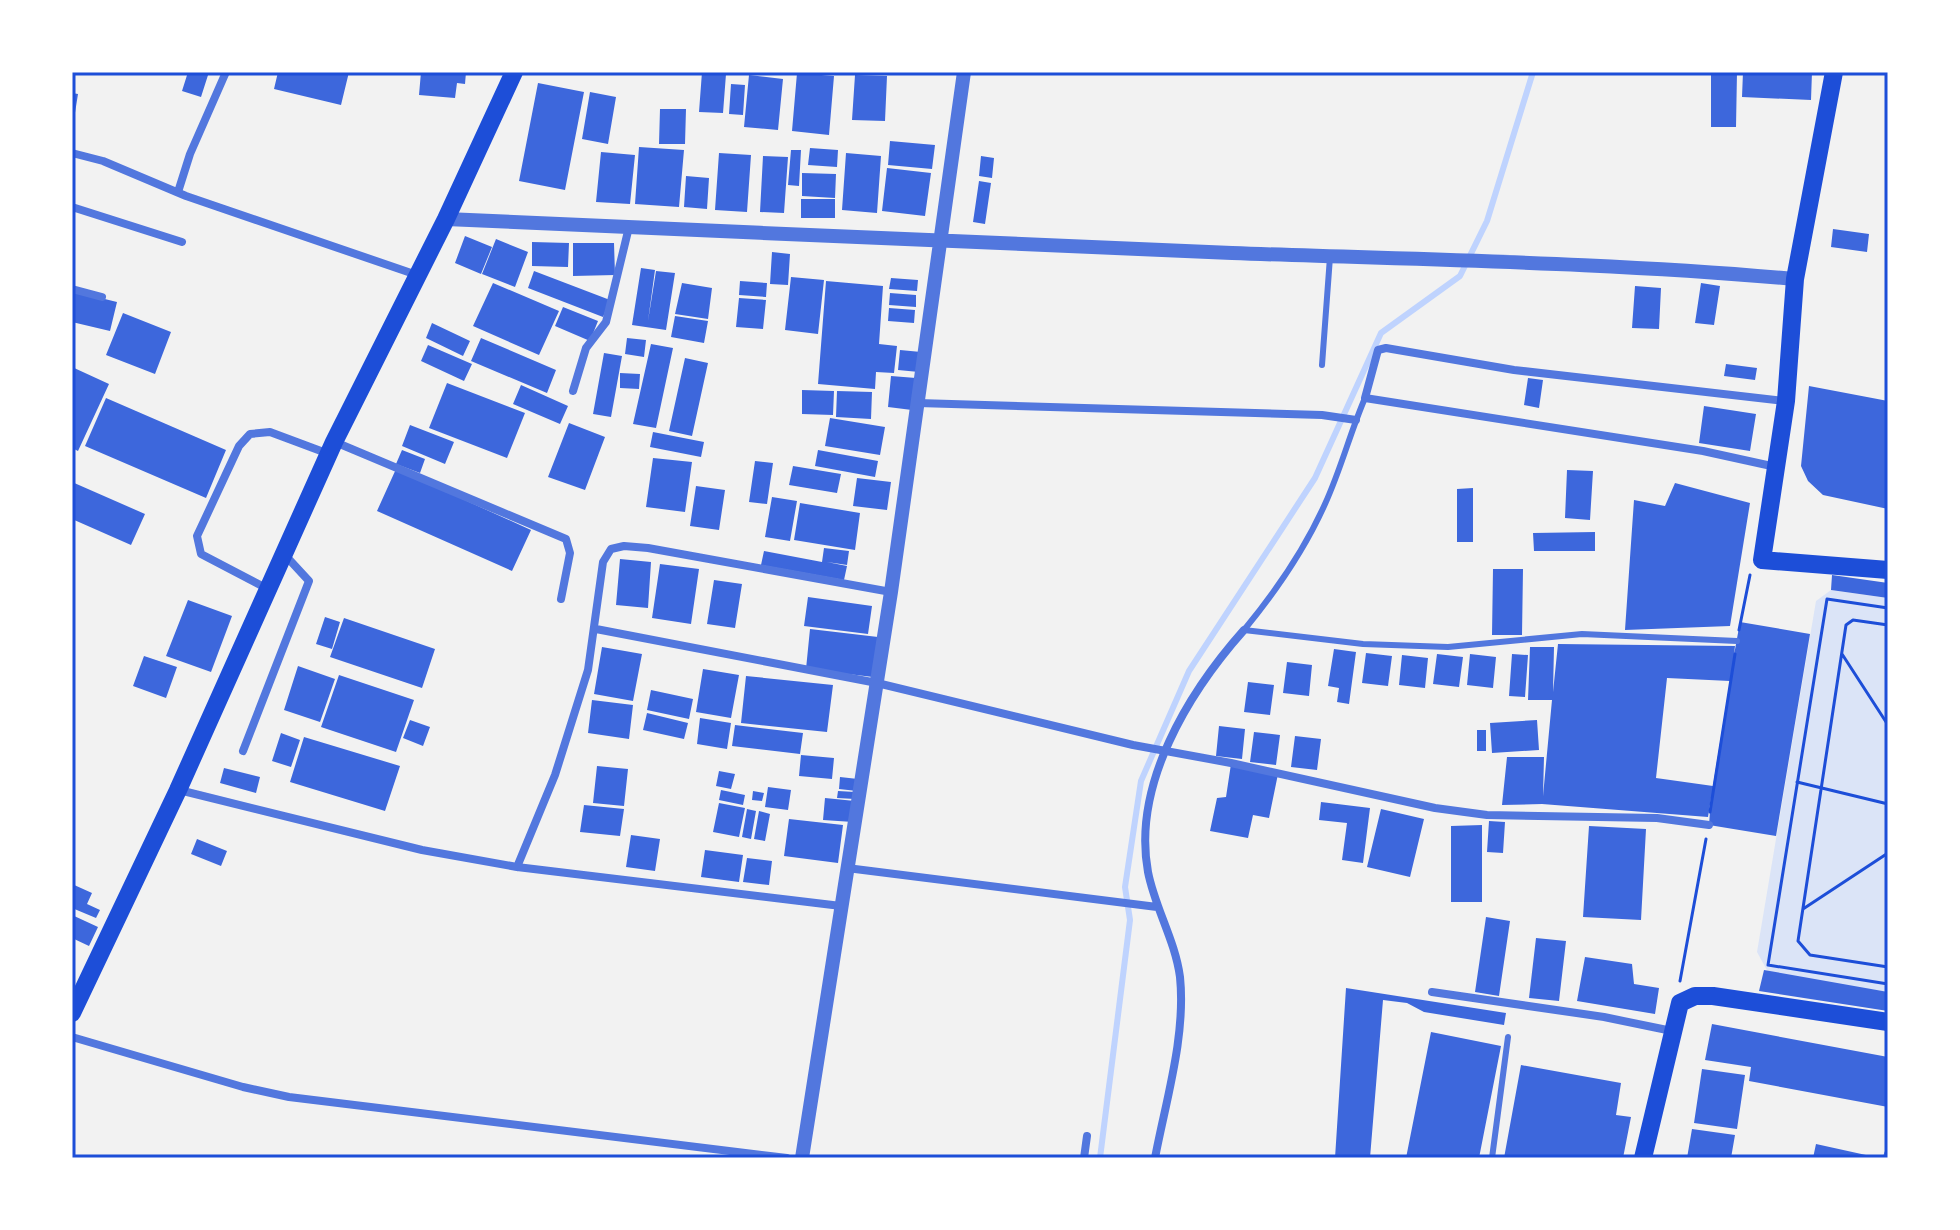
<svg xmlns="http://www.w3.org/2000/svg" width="1960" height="1230" viewBox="0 0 1960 1230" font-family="'Asap Condensed',sans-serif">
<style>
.green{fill:#dbe4f7}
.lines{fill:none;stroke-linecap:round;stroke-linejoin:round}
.stream{stroke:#bfd3fe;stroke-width:6}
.building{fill:#3d67dc;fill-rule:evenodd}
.path{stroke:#1d4ed8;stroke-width:3}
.service{stroke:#5277de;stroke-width:6}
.minor{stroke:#5277de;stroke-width:8}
.tertiary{stroke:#5277de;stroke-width:14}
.primary{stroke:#1d4ed8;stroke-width:18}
.neatline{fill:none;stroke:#1d4ed8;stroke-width:3}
</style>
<rect width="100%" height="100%" fill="#f2f2f2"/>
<path class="green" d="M1831,590L1888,598V992L1769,974L1757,952L1816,601Z"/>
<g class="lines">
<path class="stream" d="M1100,1158L1130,920L1125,887L1141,781L1189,671L1315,478L1381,333L1460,276L1487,221L1533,72"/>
</g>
<path class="building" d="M188,72H209L201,97L182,91Z
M278,72H349L341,105L274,89Z
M421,72H466L465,84L457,83L455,98L419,95Z
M702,72L726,74L723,113L699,112Z
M1711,72H1737L1736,127H1711Z
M1743,72H1812L1811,100L1742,97Z
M797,73L834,76L829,135L792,131Z
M749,75L783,79L778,130L744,127Z
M855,75L887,76L885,121L852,120Z
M538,83L584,92L565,190L519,181Z
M731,84L745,85L743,115L729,114Z
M590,92L616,97L608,144L582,139Z
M72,93L78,94L74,119H72Z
M660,109H686L685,144H659Z
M890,141L935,145L932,169L888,165Z
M639,147L684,150L679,207L635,204Z
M810,148L838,150L837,167L808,165Z
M791,150H801L799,186L788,185Z
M601,152L635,155L630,204L596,202Z
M719,153L751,155L747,212L715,210Z
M846,153L881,156L877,213L842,210Z
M763,156L788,157L784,213L760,212Z
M981,156L994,158L992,178L979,176Z
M887,168L931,173L925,216L882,211Z
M802,173L836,174L835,198L802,196Z
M686,176L709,178L707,209L684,207Z
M979,181L991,183L985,224L973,222Z
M801,199H835V218H801Z
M1833,229L1869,234L1867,252L1831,247Z
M465,236L492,247L481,274L455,263Z
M496,239L528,252L515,287L482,274Z
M532,242L569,243L568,267L532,266Z
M573,243H614L615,275L573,276Z
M772,252L790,254L788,285L770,284Z
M641,268L655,270L648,321L656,271L675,273L666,330L632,325Z
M534,271L610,300L603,317L528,288Z
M791,277L824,280L818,334L785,330Z
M891,278L918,280L917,291L889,289Z
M740,281L767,283L766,297L739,295Z
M826,281L883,286L879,344L897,346L894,373L876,372L875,389L818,384Z
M493,283L559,311L539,355L473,326Z
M682,283L712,288L708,319L675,314Z
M1701,283L1720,286L1714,325L1695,323Z
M1635,286L1661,288L1659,329L1632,328Z
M72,291L117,302L110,331L72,322Z
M890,293L916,295V307L889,305Z
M739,298L766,300L763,329L736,327Z
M563,307L598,321L590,341L555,326Z
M889,308L915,310L914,323L888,321Z
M123,313L171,332L155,374L106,355Z
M675,316L708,321L704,343L671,337Z
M432,323L470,341L463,356L426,338Z
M481,338L556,370L547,393L471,361Z
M627,338L646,340L644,357L625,354Z
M651,344L673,348L656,428L633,424Z
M428,345L472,364L464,381L421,361Z
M900,350L921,352L919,372L898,370Z
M604,353L622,356L611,417L593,414Z
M685,358L708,363L692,436L669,431Z
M1726,364L1757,368L1755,380L1724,376Z
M72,367L109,384L78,451L72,448Z
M620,373L640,374L639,389L620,388Z
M891,376L916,378L912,410L888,407Z
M1528,378L1543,380L1539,408L1524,405Z
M447,383L525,413L507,458L429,428Z
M521,385L568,406L560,424L513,404Z
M1809,386L1888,401V509L1823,495L1808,481L1801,466Z
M802,390L834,391L833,415L802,414Z
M837,391L872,392L871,419L836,417Z
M106,398L226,450L206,498L85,446Z
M1704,406L1756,414L1750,451L1699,443Z
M830,418L885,427L880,455L825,446Z
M569,423L605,437L585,490L548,477Z
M410,425L454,442L445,464L402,446Z
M653,432L704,442L701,457L650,447Z
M402,450L425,459L420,473L396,464Z
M818,450L878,461L875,477L815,466Z
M653,458L692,462L685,512L646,507Z
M755,461L773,463L767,504L749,502Z
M793,466L841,474L837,493L789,485Z
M396,469L531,530L512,571L377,511Z
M1567,470L1593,471L1590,520L1565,518Z
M857,478L891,482L887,510L853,506Z
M72,482L145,514L131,545L72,519Z
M1675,483L1750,503L1730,626L1625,630L1634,500L1665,506Z
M696,486L725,490L719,530L690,526Z
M1473,488V542H1457V489Z
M772,497L797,501L790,541L765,537Z
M800,503L860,513L855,550L794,540Z
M1595,532V551H1534L1533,533Z
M824,548L849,551L847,565L827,562L847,566L844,580L761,565L764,551L822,562Z
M620,559L651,562L648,608L616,605Z
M660,564L699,569L691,624L652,618Z
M1493,569H1523L1522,635H1492Z
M1832,575L1888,583V598L1831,590Z
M714,580L742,584L735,628L707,624Z
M808,597L872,606L868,634L804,626Z
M188,600L232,616L211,672L166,656Z
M325,617L340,622L332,649L316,644Z
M344,618L435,649L422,688L330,657Z
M1740,622L1810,634L1776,836L1709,825L1711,798L1708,817L1542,804L1502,805L1507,757H1544L1543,796L1552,700H1528L1530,647H1554L1553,692L1558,644L1735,646L1734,655ZM1667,678L1730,681L1713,786L1656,778Z
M810,629L878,637L873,677L806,669Z
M602,647L642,654L633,701L594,694Z
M1334,649L1356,652L1349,704L1337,702L1339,688L1328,686Z
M1366,653L1392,656L1388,686L1362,683Z
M1437,654L1463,657L1459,687L1433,684Z
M1470,654L1496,657L1493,688L1467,685Z
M1512,654L1528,655L1525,697L1509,696Z
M1402,655L1428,658L1425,688L1399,685Z
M144,656L177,667L166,698L133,686Z
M1287,662L1312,665L1309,696L1283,693Z
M298,666L335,679L320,722L284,710Z
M703,669L739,675L731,718L696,712Z
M339,675L414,700L396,752L321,727Z
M746,676L833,685L827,732L741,723Z
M1248,682L1274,685L1270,715L1244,712Z
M651,690L693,699L689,719L647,710Z
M592,700L633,705L629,739L588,733Z
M647,713L688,723L684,739L643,730Z
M700,718L731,723L727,749L697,744Z
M410,720L430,727L423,746L403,738Z
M1537,720L1539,750L1492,753L1490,723Z
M735,725L803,733L800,754L732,746Z
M1219,726L1245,729L1242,759L1216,756Z
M1477,730H1486V751H1477Z
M1254,732L1280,735L1276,765L1250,762Z
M281,733L300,740L291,767L272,761Z
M1295,736L1321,739L1317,770L1291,767Z
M304,737L400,766L385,811L290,782Z
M801,755L834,758L832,779L799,776Z
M1231,764L1278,774L1269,818L1253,815L1248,838L1210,831L1217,798L1226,797Z
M597,766L628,769L624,806L593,803Z
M224,768L260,777L256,793L220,783Z
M719,771L735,774L731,789L716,786Z
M840,777L858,779L857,791L839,789Z
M768,787L791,790L788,810L765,807Z
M721,790L745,795L743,805L719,800Z
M753,791L764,793L762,801L752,800Z
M838,791L855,792V799L837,798Z
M825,798L855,801L853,822L823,820Z
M1321,802L1370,808L1363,863L1342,860L1347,823L1319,820Z
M719,803L745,808L739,837L713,832Z
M584,805L624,809L620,836L580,832Z
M747,809L756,811L751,839L742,837Z
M1381,809L1424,819L1410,877L1367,867Z
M759,811L770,814L765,841L754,839Z
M789,819L843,825L838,863L784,856Z
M1489,821L1505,822L1503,853L1487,852Z
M1482,825V902H1451V826Z
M1589,826L1646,829L1641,920L1583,917Z
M631,835L660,839L655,871L626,867Z
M197,839L227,851L221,866L191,854Z
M705,850L743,855L739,882L701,877Z
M747,858L772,861L769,885L743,882Z
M72,884L92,893L87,904L100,910L96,918L72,908Z
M72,915L98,927L89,946L72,938Z
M1486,917L1510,921L1499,996L1475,992Z
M1536,938L1566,941L1559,1001L1529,998Z
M1585,957L1632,964L1634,984L1659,988L1655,1014L1577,1001Z
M1764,970L1888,992V1011L1759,991Z
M1346,988L1506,1013L1504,1025L1424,1012L1407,1003L1383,1000L1370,1158H1335Z
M1712,1024L1888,1057V1107L1749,1081L1751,1067L1705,1060Z
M1431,1032L1501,1046L1479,1158H1406Z
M1521,1065L1621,1083L1616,1115L1631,1117L1623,1158H1504Z
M1702,1069L1745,1075L1737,1129L1694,1123Z
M1692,1129L1735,1135L1731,1158H1687Z
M1816,1144L1875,1157V1158H1813Z"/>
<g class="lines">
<path class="path" d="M1888,608L1827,599L1768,965L1888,984
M1888,625L1853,620L1846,625L1798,941L1810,955L1888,967
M1739,630L1750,575
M1842,654L1888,725
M1797,782L1888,804
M1710,812L1735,654
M1803,909L1888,853
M1680,981L1706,839"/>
<path class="service" d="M1322,365L1330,257
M1365,398C1350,433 1341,469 1325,504C1304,551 1277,590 1244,630L1363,644L1448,647L1582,634L1737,641
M1492,1158L1508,1037"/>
<path class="minor" d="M72,153L103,161L186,196L417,275
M178,192L190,154L226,72
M72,207L182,242
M72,289L102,297
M573,391L586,348L606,322L629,227
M918,403L1322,415L1356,420
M335,442L566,539L570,553L561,599
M1776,467L1703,451L1365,398L1378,350L1386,348L1514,370L1785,401
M268,589L201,554L197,536L239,446L250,434L270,432L329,454
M596,629L877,683L1133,745L1231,763L1435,808L1487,815L1657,818L1709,825
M243,751L309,581L285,555
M179,790L422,850L517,867L841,906
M517,867L555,775L588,670L603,562L611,549L624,546L648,548L891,592
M847,868L1157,907
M1432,992L1604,1017L1672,1031
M72,1037L243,1087L289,1097L787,1158
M1084,1158L1087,1136
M1155,1158C1166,1100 1186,1036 1180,977C1175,940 1155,908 1148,872C1132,785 1188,693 1244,630
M1887,1158L1888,1154"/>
<path class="tertiary" d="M446,219C708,230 970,243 1232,253C1420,260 1608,262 1795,279
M802,1158L891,592L964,72"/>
<path class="primary" d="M1834,72L1795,279L1786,401L1762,560L1888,570
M72,1013L178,790L334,442L446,219L514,72
M1643,1158L1680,1003L1695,996H1713L1888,1022"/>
</g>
<rect width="1960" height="1230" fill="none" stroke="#ffffff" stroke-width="148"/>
<rect x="74" y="74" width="1812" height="1082" class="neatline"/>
</svg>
